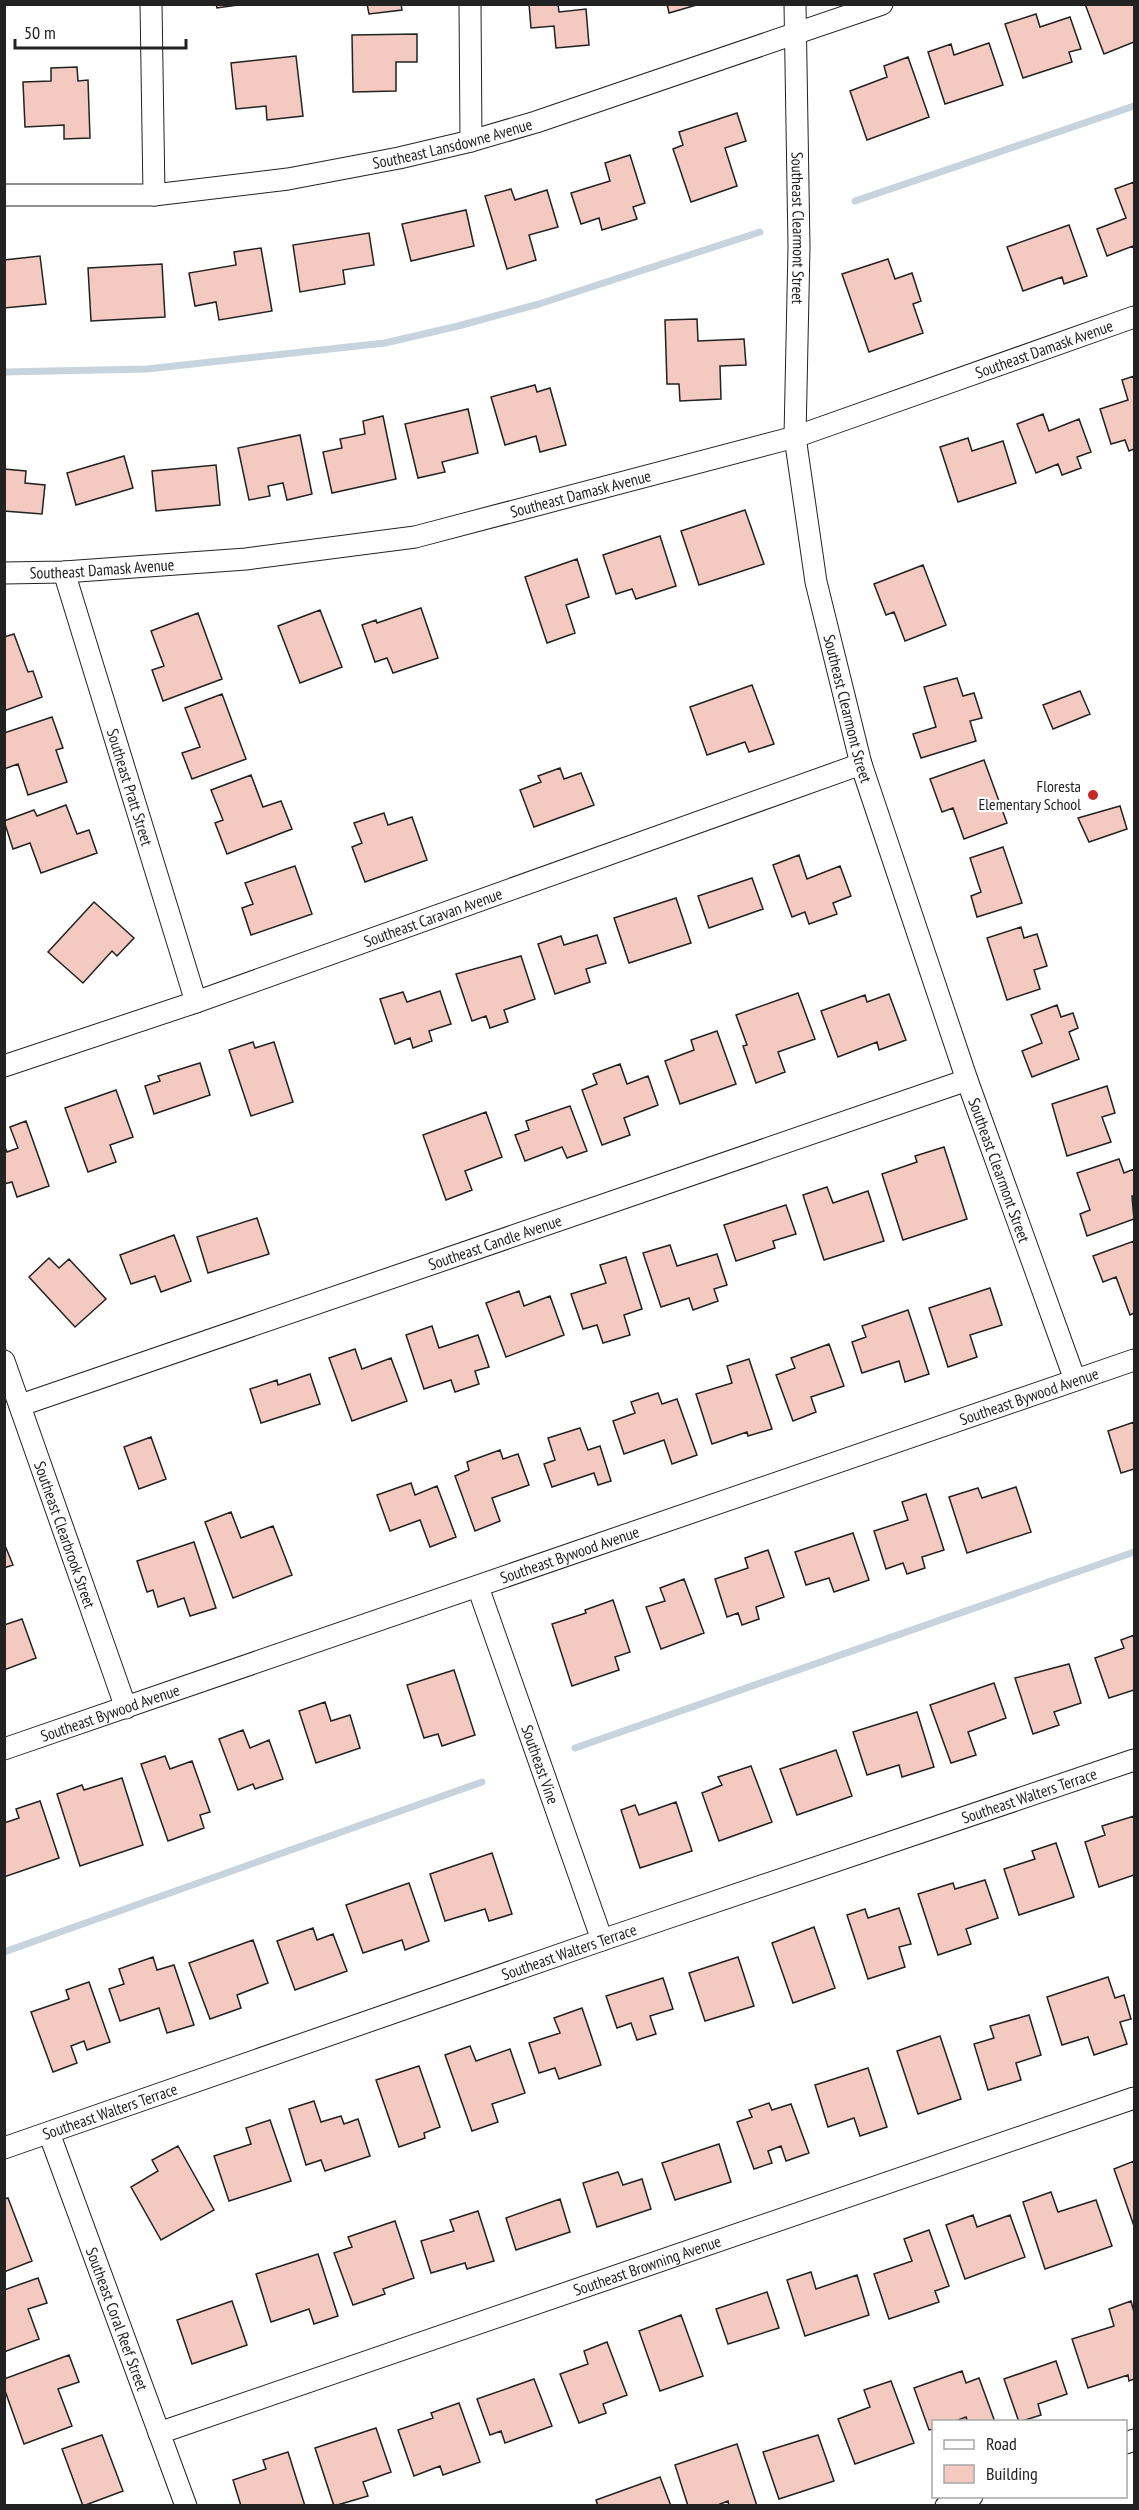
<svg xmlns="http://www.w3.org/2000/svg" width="1139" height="2510" viewBox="0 0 1139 2510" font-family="'PT Sans Narrow',sans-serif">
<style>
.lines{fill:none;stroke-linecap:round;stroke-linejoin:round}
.stream{stroke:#c7d3dd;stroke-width:7}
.building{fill:#f3c9c0;stroke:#222;stroke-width:1.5}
.street-casing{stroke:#222;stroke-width:23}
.street{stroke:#fff;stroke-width:21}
.poi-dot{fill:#c62828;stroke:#fff;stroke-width:2}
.labels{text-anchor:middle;stroke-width:4.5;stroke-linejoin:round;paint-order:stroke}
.street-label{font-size:16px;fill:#222;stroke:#fff}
.poi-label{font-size:16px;fill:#222;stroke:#fff;text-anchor:end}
</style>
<rect width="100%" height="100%" fill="#fff"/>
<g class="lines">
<path class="stream" d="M855,201L1134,106
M4,372L147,369L385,343L458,326L539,304L760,232
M575,1748L1134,1552
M4,1952L482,1782"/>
</g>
<path class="building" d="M216,4H245L217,8Z
M367,4H401L402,10L369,14Z
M529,4H558L559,12L586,9L589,45L556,48L554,26L531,28Z
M667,4H700L669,13Z
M1085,4H1134V42L1104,54Z
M1036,14L1040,27L1070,17L1081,49L1069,52L1072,62L1023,78L1005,24Z
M417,34V62H396V91L353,92L352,35Z
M989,43L1003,85L945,104L928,52L951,44L954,55Z
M296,56L303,116L267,120L266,106L236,109L231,63Z
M908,57L929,117L867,140L850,91L887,77L884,66Z
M77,67L78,81L88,80L90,138L64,139V125L25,127L23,82L51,81V68Z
M737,113L746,141L725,148L737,186L691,202L673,149L683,145L679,132Z
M630,155L645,203L633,207L637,219L602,230L599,218L581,224L571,193L610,181L605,163Z
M1134,182V250L1133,246L1107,256L1097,229L1126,218L1115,189Z
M511,189L515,200L547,190L558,227L529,235L536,260L507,269L485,196Z
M466,210L474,246L411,261L402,224Z
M1069,225L1087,276L1064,284L1062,277L1023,291L1007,247Z
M369,233L374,265L343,270L345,284L300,292L293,245Z
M261,248L272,311L219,320L216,302L195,306L189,273L236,265L234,252Z
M40,256L46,304L4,308V260Z
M888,259L895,279L912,273L921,301L913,304L923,333L869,352L842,274Z
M162,264L165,317L91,321L88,268Z
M697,319L698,341L744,339L746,365L720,366L721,399L680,401L679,384H667L665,320Z
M1134,376V449L1129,451L1125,440L1111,444L1100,409L1128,400L1122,380Z
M535,385L537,392L550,388L566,445L540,452L536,436L505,445L491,397Z
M468,409L478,453L442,462L445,472L418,478L405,424Z
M1043,414L1049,431L1079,419L1091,452L1077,457L1081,468L1062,475L1058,464L1036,473L1017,424Z
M383,416L396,479L332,493L323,452L342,448L340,439L365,434L363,421Z
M300,435L312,494L287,500L283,483L268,486L270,496L249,500L238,448Z
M968,438L972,451L1003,441L1016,483L958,502L940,447Z
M124,456L133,488L76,505L67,473Z
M216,465L220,505L156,511L152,471Z
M4,469L26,471L25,483L45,485L42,514L4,511Z
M745,510L764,564L699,585L681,531Z
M660,536L676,586L636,599L632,589L616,594L603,555Z
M577,559L589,597L566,605L575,633L547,643L525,577Z
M923,565L946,625L905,641L894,612L886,615L874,584Z
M421,608L438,658L393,673L387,658L375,662L362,625L376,620L377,623Z
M320,610L342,667L300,683L278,626Z
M198,613L222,679L163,701L152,670L164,666L151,631Z
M14,634L28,672L33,671L42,697L4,711V637Z
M957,678L963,696L974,693L982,718L970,721L976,741L921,758L913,734L936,727L924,687Z
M752,685L774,744L749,752L745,742L707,755L690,707Z
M1080,691L1090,714L1053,729L1043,705Z
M222,694L246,759L192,779L182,753L200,747L185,708Z
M52,717L63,748L56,750L67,782L28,795L18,764L4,769V733Z
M984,760L1007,823L964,839L953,808L942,812L930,779Z
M560,768L564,779L581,773L594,805L534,827L520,790L541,782L538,776Z
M251,775L263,807L281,801L292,829L227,854L215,823L223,820L211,790Z
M66,805L77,834L89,830L97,853L41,873L30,843L13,849L4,821L34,810L37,816Z
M1120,806L1127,829L1089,842L1078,818Z
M384,813L388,825L412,817L427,860L365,882L352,847L362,843L354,823Z
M1003,847L1022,903L977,917L971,896L981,892L970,858Z
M799,855L807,879L840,866L851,896L833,903L837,914L809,924L805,912L792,917L773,865Z
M295,866L312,914L251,935L242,908L253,904L245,883Z
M752,878L763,909L709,928L698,896Z
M676,898L691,943L629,963L614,918Z
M94,902L134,938L117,956L112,951L83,983L48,952Z
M1021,927L1024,938L1037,934L1047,966L1034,970L1040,989L1007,1000L987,938Z
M597,935L606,963L586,969L590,982L555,994L538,944L561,936L564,945Z
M521,956L535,999L504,1010L508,1022L490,1028L486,1016L472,1021L456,974Z
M440,991L451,1024L429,1031L432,1041L413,1048L410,1038L395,1044L380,999L403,992L407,1002Z
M798,993L815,1039L778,1052L785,1072L756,1083L743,1046L747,1045L736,1015Z
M889,994L906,1040L879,1050L877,1042L838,1057L821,1011L865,995L867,1002Z
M1057,1005L1061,1017L1073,1013L1078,1028L1069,1032L1079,1059L1032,1077L1022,1051L1042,1043L1031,1015Z
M717,1031L736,1084L680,1104L665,1061L694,1050L691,1040Z
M253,1042L255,1048L274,1042L293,1102L251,1116L229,1050Z
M200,1063L210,1095L154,1114L145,1086L160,1081L158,1076Z
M620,1064L627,1084L648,1076L658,1105L624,1118L630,1135L602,1145L582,1090L597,1084L593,1074Z
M1107,1086L1115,1113L1102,1117L1111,1142L1067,1156L1052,1104Z
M116,1090L133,1137L110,1145L116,1162L88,1172L65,1108Z
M570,1106L587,1151L567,1158L562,1147L525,1161L515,1135L529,1130L526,1121Z
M486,1112L502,1157L465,1171L472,1190L446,1200L423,1135Z
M26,1121L49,1186L17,1197L12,1182L4,1184V1145L7,1152L18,1148L10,1127Z
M944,1147L967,1219L903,1240L882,1174L917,1162L915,1156Z
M1119,1159L1124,1173L1134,1169V1196H1132L1134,1219L1087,1236L1080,1214L1090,1210L1077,1173Z
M827,1187L833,1203L868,1191L884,1241L824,1260L803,1195Z
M786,1205L796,1234L773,1241L775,1248L736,1261L724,1225Z
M257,1218L269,1254L208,1273L197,1237Z
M174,1235L191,1281L161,1292L155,1276L131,1284L120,1255Z
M1134,1241V1313L1130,1315L1116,1277L1103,1282L1093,1256Z
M670,1245L677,1266L717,1254L727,1285L714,1289L718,1301L693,1310L689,1298L661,1307L643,1253Z
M626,1257L642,1309L624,1315L630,1335L603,1343L597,1325L583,1329L571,1294L606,1283L600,1265Z
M49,1258L59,1268L69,1259L106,1299L75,1327L29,1277Z
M990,1288L1002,1325L970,1335L977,1357L948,1367L929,1308Z
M519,1291L524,1306L550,1296L564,1335L506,1357L486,1303Z
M908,1310L929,1374L905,1382L899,1361L862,1373L852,1342L866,1337L862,1326Z
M432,1326L439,1348L478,1335L489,1367L475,1371L479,1384L455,1392L451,1380L424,1389L406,1335Z
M829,1344L844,1386L811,1397L816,1412L793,1421L776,1375L795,1368L791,1358Z
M355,1349L362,1369L391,1358L407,1401L352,1421L329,1358Z
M749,1359L772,1429L748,1436L747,1432L712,1444L696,1394L732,1383L727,1366Z
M310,1374L320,1404L261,1423L250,1389L277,1380L278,1385Z
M658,1393L662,1404L677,1399L697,1455L672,1464L664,1440L624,1454L613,1421L635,1413L631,1402Z
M1134,1422V1469L1121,1473L1108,1431Z
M580,1428L588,1450L600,1446L611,1481L598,1485L594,1473L552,1487L544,1464L555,1460L548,1438Z
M151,1437L166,1479L139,1489L124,1447Z
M500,1450L503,1459L518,1454L529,1485L492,1498L500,1521L475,1531L455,1476L469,1470L467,1462Z
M411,1483L415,1495L437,1486L456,1537L430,1547L420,1520L390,1531L377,1495Z
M1016,1487L1031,1532L967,1553L949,1497L978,1488L982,1498Z
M926,1494L944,1550L922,1557L925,1568L907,1574L903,1563L886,1569L874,1531L908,1520L902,1502Z
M231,1512L241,1538L273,1526L292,1575L233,1598L205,1522Z
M853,1533L869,1580L834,1592L829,1578L806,1585L795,1552Z
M194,1542L216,1608L190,1616L184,1598L158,1607L153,1590L147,1592L137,1561Z
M4,1543L13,1565L4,1568Z
M768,1550L784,1597L756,1607L759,1619L742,1625L738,1613L727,1617L715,1579L748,1568L745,1558Z
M684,1579L704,1633L661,1649L646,1607L665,1601L660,1588Z
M613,1600L630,1652L615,1657L619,1670L572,1686L552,1624L586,1613L585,1610Z
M22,1619L36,1658L4,1670V1625Z
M1134,1635V1690L1109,1698L1095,1658L1124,1648L1121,1640Z
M1069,1664L1081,1703L1054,1712L1059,1725L1033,1734L1015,1678Z
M454,1670L475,1735L442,1746L438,1734L424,1738L407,1685Z
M994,1683L1006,1718L968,1732L976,1755L951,1763L930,1705Z
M325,1702L331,1721L350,1715L360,1748L316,1763L299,1711Z
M917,1712L934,1767L902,1777L899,1765L867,1775L853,1732Z
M243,1730L250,1748L269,1740L283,1779L255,1789L253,1784L238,1790L219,1739Z
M836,1750L852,1796L797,1815L780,1769Z
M165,1756L170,1769L192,1761L210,1812L200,1815L204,1828L168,1841L141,1764Z
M751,1766L772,1822L719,1841L702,1793L722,1785L718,1777Z
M122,1778L143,1845L80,1866L57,1794L82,1785L84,1790Z
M40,1801L59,1858L4,1877V1823L19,1818L16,1809Z
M676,1802L692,1851L640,1868L621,1810L635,1805L639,1815Z
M1134,1816V1875L1099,1887L1085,1842L1105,1835L1102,1826Z
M1056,1843L1074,1897L1019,1915L1004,1869L1035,1859L1032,1851Z
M492,1853L512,1914L489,1921L485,1909L445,1921L430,1874Z
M985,1880L998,1918L966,1929L971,1944L938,1955L918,1894L953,1883L955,1889Z
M409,1883L429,1941L405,1950L402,1940L363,1953L346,1905Z
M899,1908L911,1944L899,1947L905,1967L868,1979L847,1915L865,1909L868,1918Z
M814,1927L835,1988L793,2003L772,1943Z
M313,1928L317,1940L333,1934L347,1971L295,1990L277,1941Z
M253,1940L268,1983L237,1995L241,2008L210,2019L189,1963Z
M153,1957L157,1970L174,1965L194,2025L167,2033L159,2008L120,2021L109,1989L124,1984L119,1969Z
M738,1957L754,2006L705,2021L689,1973Z
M1108,1977L1115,1998L1124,1995L1131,2019L1120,2022L1127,2044L1094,2055L1088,2037L1062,2045L1047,1997Z
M663,1978L673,2009L650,2016L656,2034L637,2040L631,2023L617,2028L606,1996Z
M89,1982L110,2042L87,2050L84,2041L71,2046L77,2063L53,2072L31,2012L69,1999L66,1990Z
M582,2008L601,2065L559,2079L555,2068L539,2073L529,2043L560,2033L554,2018Z
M1029,2015L1041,2055L1016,2063L1021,2080L988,2090L974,2044L994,2038L990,2026Z
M940,2036L961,2099L918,2114L897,2051Z
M470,2046L476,2061L510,2049L525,2093L492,2104L498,2122L472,2131L445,2055Z
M419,2066L440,2127L424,2133L425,2138L399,2147L376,2080Z
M868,2068L887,2127L860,2136L854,2118L828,2127L815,2085Z
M314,2101L321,2122L341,2116L344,2124L358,2119L370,2156L325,2171L321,2160L306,2165L289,2109Z
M769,2103L772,2110L791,2104L809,2153L786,2161L781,2146L768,2151L772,2163L754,2169L737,2122L752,2117L749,2110Z
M270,2120L291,2181L229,2201L214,2156L251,2144L246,2128Z
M719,2144L731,2182L675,2200L662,2163Z
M178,2146L214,2210L161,2240L131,2187L158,2171L152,2160Z
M1134,2161V2226L1114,2169Z
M618,2172L623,2185L642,2179L651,2209L597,2227L583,2183Z
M1051,2192L1058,2212L1096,2200L1112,2246L1045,2269L1023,2202Z
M8,2198L32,2261L4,2272V2199Z
M560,2199L570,2232L516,2250L506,2218Z
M478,2211L494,2261L467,2269L465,2263L431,2273L421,2241L454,2231L450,2220Z
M973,2215L977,2227L1010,2215L1025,2257L965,2279L946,2225Z
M395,2221L414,2278L383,2289L385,2294L353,2305L334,2253L352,2247L348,2237Z
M929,2230L949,2286L935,2291L939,2302L889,2319L874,2274L912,2261L904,2239Z
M318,2254L338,2316L314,2324L309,2309L271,2322L256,2274Z
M811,2272L816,2289L857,2275L869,2315L805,2336L787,2280Z
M38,2278L47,2303L28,2309L39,2339L4,2352V2290Z
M767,2292L779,2328L728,2344L716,2309Z
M232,2301L247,2345L192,2364L177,2320Z
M1131,2301L1134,2312V2379L1129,2381L1128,2375L1088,2388L1072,2339L1114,2326L1109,2309Z
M681,2315L703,2376L660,2391L639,2331Z
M607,2342L627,2395L603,2404L606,2413L579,2423L560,2374L588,2364L584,2351Z
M69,2355L79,2382L58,2389L72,2426L24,2444L4,2388V2379Z
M1056,2361L1067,2394L1038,2404L1041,2415L1019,2422L1004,2379Z
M962,2371L966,2383L979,2378L995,2422H968L966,2417L953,2422H934V2429L929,2430L914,2388Z
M534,2379L552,2426L505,2443L501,2431L490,2435L477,2399Z
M891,2381L914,2443L855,2464L838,2419L870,2407L864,2390Z
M459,2403L480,2462L443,2475L440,2466L414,2476L398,2430L433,2418L431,2413Z
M376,2428L391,2472L363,2482L368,2496L334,2506L315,2448Z
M102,2435L123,2491L83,2506L62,2449Z
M818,2435L834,2481L779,2499L763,2452Z
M737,2444L757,2506H729L728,2501L715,2506H688L675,2465Z
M288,2452L305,2506H241L233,2480L266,2469L263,2460Z
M660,2477L671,2506H598L596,2500Z"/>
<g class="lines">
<g class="street-casing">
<g id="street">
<path d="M151,4L154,195"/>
<path d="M470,4L471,141"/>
<path id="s1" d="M795,4L799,247L795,437L816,582L861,764L967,1080L1075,1380"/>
<path id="s2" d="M4,195H154L288,179L399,158L471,141L536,122L882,4"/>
<path id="s3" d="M64,572L196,1002"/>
<path id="s4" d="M4,573L64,572L246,559L415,537L795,437L1134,317"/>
<path id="s5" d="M4,1066L196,1002L861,764"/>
<path id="s6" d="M4,1361L126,1708"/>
<path id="s7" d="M21,1405L967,1080"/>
<path id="s8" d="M478,1587L602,1940"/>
<path id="s9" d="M4,1749L1134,1360"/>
<path id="s10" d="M49,2133L186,2506"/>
<path id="s11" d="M4,2148L602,1940L1134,1760"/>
<path id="s12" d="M159,2433L1134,2098"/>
<path d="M1126,2443L1134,2440"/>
<path d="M946,2506L972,2496"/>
</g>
</g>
<use href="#street" class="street"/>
</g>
<circle class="poi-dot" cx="1093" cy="795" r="6"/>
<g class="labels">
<g class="street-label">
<text dy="6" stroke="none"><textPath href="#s2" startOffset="453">Southeast Lansdowne Avenue</textPath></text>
<text dy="6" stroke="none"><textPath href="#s1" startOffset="224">Southeast Clearmont Street</textPath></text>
<text dy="6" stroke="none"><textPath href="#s4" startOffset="1070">Southeast Damask Avenue</textPath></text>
<text dy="6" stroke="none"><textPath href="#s4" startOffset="584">Southeast Damask Avenue</textPath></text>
<text dy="6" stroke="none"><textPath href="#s4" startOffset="98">Southeast Damask Avenue</textPath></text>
<text dy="6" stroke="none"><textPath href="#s1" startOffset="710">Southeast Clearmont Street</textPath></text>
<text dy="6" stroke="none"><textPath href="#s3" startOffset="225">Southeast Pratt Street</textPath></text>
<text dy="6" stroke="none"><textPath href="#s5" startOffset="454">Southeast Caravan Avenue</textPath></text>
<text dy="6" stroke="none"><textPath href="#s1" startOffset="1196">Southeast Clearmont Street</textPath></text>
<text dy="6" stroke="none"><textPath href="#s7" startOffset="501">Southeast Candle Avenue</textPath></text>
<text dy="6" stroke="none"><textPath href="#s9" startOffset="1084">Southeast Bywood Avenue</textPath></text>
<text dy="6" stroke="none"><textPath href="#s6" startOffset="184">Southeast Clearbrook Street</textPath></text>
<text dy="6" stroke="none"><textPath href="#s9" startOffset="598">Southeast Bywood Avenue</textPath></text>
<text dy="6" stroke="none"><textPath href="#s9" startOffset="112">Southeast Bywood Avenue</textPath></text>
<text dy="6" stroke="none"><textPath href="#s8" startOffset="188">Southeast Vine</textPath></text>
<text dy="6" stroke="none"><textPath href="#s11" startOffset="1084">Southeast Walters Terrace</textPath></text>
<text dy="6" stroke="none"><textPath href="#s11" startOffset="598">Southeast Walters Terrace</textPath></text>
<text dy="6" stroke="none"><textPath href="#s11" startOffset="112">Southeast Walters Terrace</textPath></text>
<text dy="6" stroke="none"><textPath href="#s12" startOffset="516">Southeast Browning Avenue</textPath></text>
<text dy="6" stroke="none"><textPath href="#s10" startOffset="198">Southeast Coral Reef Street</textPath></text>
</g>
<g class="poi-label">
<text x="1081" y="792">Floresta<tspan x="1081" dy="18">Elementary School</tspan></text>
</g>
</g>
<rect width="1139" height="2510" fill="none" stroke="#222222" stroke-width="12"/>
<rect x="932" y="2420" width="195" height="78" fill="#ffffff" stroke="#a7a7a7" stroke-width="1.5"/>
<rect x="944" y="2440" width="30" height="9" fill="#ffffff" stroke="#a7a7a7" stroke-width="1.5"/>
<text x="986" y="2450" font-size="18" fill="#222222">Road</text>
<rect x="944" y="2465" width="30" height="18" fill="#f3c9c0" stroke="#a7a7a7" stroke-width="1.5"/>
<text x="986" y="2480" font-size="18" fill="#222222">Building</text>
<path d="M15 39v9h171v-9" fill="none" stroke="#222222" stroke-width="3"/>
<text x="24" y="39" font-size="18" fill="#222222" stroke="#ffffff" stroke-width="4.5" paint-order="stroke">50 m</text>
</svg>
